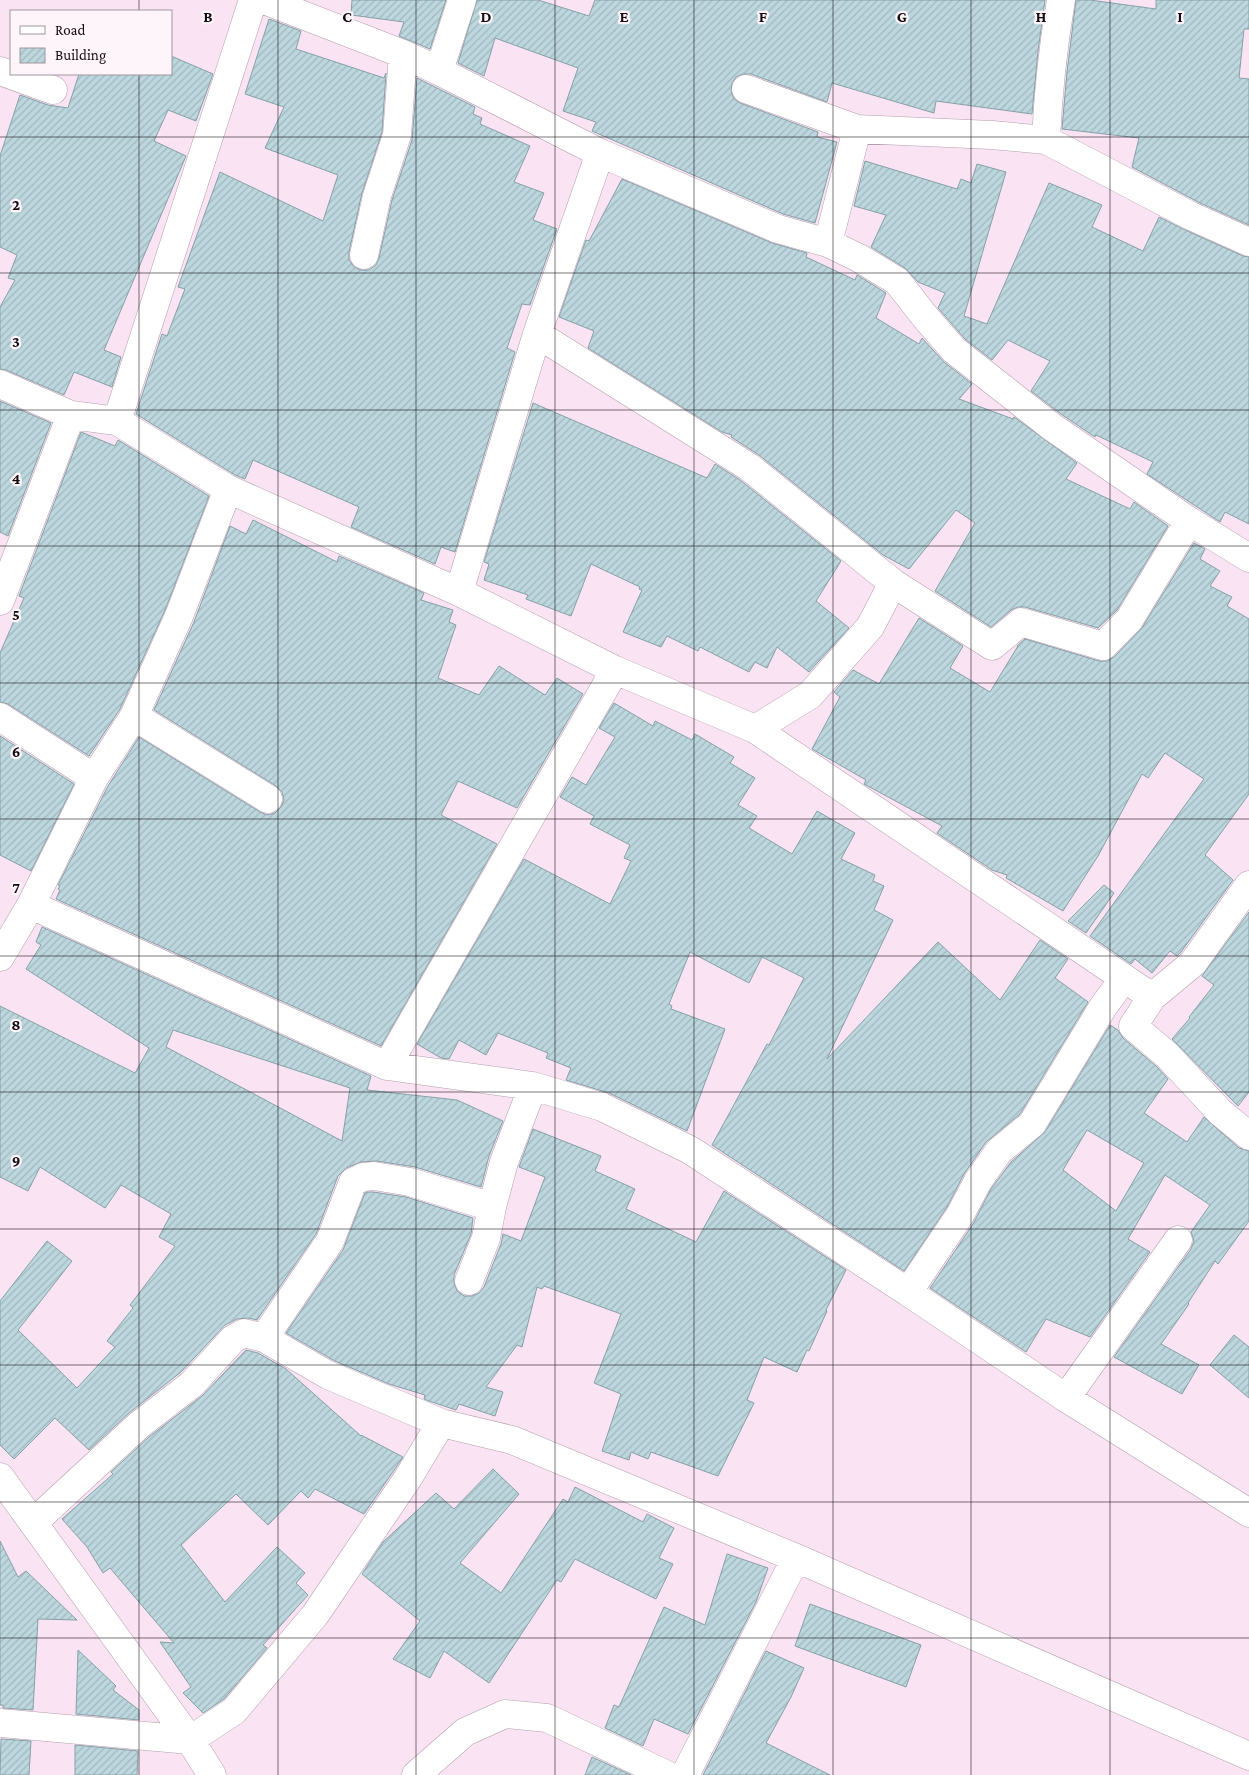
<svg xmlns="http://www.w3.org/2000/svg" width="1249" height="1775" viewBox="0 0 1249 1775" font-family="'Crimson Pro',serif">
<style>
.building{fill:url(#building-hatch);stroke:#86a0a7;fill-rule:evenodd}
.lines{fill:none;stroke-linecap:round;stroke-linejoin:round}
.minor-casing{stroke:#b39fac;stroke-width:29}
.minor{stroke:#fff;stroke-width:28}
.grid{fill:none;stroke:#110a0f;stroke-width:1;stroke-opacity:0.55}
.grid-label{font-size:16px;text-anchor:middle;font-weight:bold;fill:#110a0f;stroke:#fef5fb;stroke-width:4.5;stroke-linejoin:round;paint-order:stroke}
</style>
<defs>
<pattern id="building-hatch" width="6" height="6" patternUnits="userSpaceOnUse" patternTransform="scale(1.25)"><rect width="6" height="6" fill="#bcd7de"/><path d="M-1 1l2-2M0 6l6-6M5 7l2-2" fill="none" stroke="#a1b7bd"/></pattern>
</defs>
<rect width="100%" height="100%" fill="#fae3f2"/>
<path class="building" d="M352,0H446L430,49L399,36L404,22L351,15Z
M477,0H538L589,16L595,0H1045L1038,51L1032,114L936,101L934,113L832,83L827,102L751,74H743L736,77L732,83L731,91L734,99L740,103L818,132L817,137L837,142L815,223L783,214L592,131L596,122L563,111L578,68L495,38L484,76L458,63Z
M1076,0H1090L1156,9V0H1249V29H1244L1239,78L1249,79V225L1198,202L1132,167L1139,138L1062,129L1067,72Z
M269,19L301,31L296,49L384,78L386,73L382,132L362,193L349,252V260L354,267L361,270H369L376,265L379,258L392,200L412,140L417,78L475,107L473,114L482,118L480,124L530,146L514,182L544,193L533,220L557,229L530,305L522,304L507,348L515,352L455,552L441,547L435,564L351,527L359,507L253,460L245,479L235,475L136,414L162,334L167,336L185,289L178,287L220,172L323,221L338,175L265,148L284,107L245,94Z
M171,56L213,74L196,121L168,110L154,141L186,156L104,350L121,357L112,387L74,372L64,395L6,370L0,369V307L15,280L8,278L17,255L0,247V156L20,95L48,105L68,108L79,74H171Z
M865,161L957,189L961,179L971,183L977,164L1006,172L964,316L987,324L1049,183L1102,205L1092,227L1143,251L1159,217L1185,230L1243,256L1249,257V524L1225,512L1220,522L1147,474L1153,462L1096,435L1095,437L1061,414L1031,391L1050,361L1008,340L992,360L965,339L938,308L945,293L918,282L905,268L871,247L886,215L854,206Z
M622,179L772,243L807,253L806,257L855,280L857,275L886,293L876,318L919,344L922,338L944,362L972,384L959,399L1013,419L1014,417L1077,463L1066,479L1130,509L1134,502L1168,526L1117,610L1098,628L1025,607H1018L1011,610L991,627L935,591L975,523L956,510L909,569L883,555L759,455L731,437L732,435L722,432L588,348L594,331L559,317L586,240L589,241Z
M0,401L51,423L8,536L0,532Z
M533,403L707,478L715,464L740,480L841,561L816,601L849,628L809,672L777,647L767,668L755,662L749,672L700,647L698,651L667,636L661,647L623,632L642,590L639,589L640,587L591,564L571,616L526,599L528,595L484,580L489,564L484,562Z
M81,432L115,446L118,440L209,496L165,610L120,709L89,756L8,704L0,702V653L24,598L19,596Z
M253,520L337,562L339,556L424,593L421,600L453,610L449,622L456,625L438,678L479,695L499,666L545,695L557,678L583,694L517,808L458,781L441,815L497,844L381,1046L56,899L60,890L58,889L60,886L58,885L108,786L139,737L260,812L267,815L275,813L281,807L284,800L282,792L276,786L154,710L194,622L230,526L246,534Z
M1194,543L1205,549L1200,559L1220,571L1210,586L1232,597L1227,606L1249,619V794L1205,855L1233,880L1181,952L1177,956L1170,951L1152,973L1135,959L1131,964L1090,936L1204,779L1165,753L1148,778L1142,774L1098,856L1063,911L1006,878L1007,875L992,870L937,833L942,826L864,784L866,780L812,749L840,697L834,692L853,670L879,684L919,618L963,646L950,668L990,692L1018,646H1017L1025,639L1099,661H1107L1114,657L1142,628Z
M614,703L653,726L655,721L692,740L695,734L734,757L730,763L755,778L738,805L757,816L749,828L792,854L817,811L855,833L841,859L875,875L873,881L884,886L874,910L893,920L827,1059L938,942L1000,1000L1040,940L1068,959L1055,978L1088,1002L1020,1114L986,1142L964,1174L947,1207L904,1271L712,1145L767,1044L769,1045L804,978L762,957L749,983L690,952L669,1004L672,1006L671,1009L725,1029L687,1131L609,1093L566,1080L571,1068L546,1058L548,1053L498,1033L486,1055L459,1040L449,1059L441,1058L417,1044L524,859L610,904L631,861L624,858L630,845L590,824L594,816L560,797L572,777L586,785L615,737L599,728Z
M0,736L74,784L31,871L0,855Z
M1104,885L1114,893L1086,933L1068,921Z
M1249,912V1092L1238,1106L1172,1039L1190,1018L1189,1017L1214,985L1202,976Z
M42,927L371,1076L367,1090L457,1100L503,1121L489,1156L481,1187L415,1167L377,1161L361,1162L346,1168L338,1176L316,1234L257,1320L248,1318L237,1319L225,1325L181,1372L129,1413L89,1450L55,1418L14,1459L0,1445V1301L47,1241L72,1261L18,1330L77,1388L115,1347L107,1341L133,1308L130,1305L175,1246L159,1237L171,1214L121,1185L105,1208L40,1167L28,1191L0,1177V1006L135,1073L149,1048L26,969L41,945L36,942ZM173,1030L350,1088L342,1141L166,1047Z
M1110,1025L1118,1030L1123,1038L1157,1067L1168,1079L1144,1113L1187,1142L1204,1117L1239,1148L1249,1151V1221L1218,1264L1215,1261L1188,1303L1189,1304L1161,1344L1199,1365L1182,1394L1114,1357L1191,1249L1194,1241L1191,1232L1210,1205L1165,1175L1128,1239L1150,1252L1090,1337L1046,1319L1026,1352L930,1288L973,1224L991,1189L1011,1162L1045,1132ZM1087,1130L1144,1163L1116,1211L1063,1170Z
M533,1129L601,1156L595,1171L635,1189L626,1209L696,1242L724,1191L846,1270L826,1310L827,1311L809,1351L807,1350L797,1372L764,1357L747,1400L754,1403L718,1476L651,1452L648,1459L631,1452L629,1460L602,1451L621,1394L594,1383L621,1314L544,1286L542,1289L537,1287L522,1347L517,1345L486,1387L503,1392L495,1416L459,1404L456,1410L429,1401L424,1399L425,1395L389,1384L335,1361L286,1333L343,1250L365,1193L367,1192H373L406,1197L473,1218L471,1234L454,1275V1283L457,1291L464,1296H472L479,1293L484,1287L501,1244L503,1234L521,1241L545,1177L519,1167Z
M1234,1335L1249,1347V1398L1210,1365Z
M246,1350L258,1353L286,1369L361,1436V1435L403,1457L364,1514L315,1489L308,1498L301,1491L268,1525L236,1494L181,1545L225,1602L277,1547L305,1573L296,1583L308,1595L263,1645L267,1648L224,1699L203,1713L183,1693L191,1687L160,1642L174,1643L110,1568L103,1573L87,1547L62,1519L113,1474L111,1472L149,1437L202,1396Z
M493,1469L519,1494L460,1563L501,1593L563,1499L568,1502L575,1487L643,1522L647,1514L674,1528L659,1558L673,1564L656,1599L575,1559L561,1582L557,1580L489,1683L444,1651L430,1678L393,1659L420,1621L362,1574L383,1542L436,1493L454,1509Z
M0,1541L18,1577L26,1571L77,1620L38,1619L33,1710L3,1708V1705H0Z
M727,1554L768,1568L756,1602L688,1734L654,1719L643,1746L605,1728L614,1705L619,1707L664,1607L705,1625Z
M810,1604L921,1645L906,1687L795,1646Z
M78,1650L116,1686L113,1690L139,1710V1720L76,1714Z
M766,1651L804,1668L791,1697L766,1743L830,1775H703Z
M1,1739L31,1741L29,1775H0Z
M75,1745L138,1751L137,1775H75Z
M592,1757L631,1775H585Z"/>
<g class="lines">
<g class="minor-casing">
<path id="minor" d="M264,0L403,54L439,71L600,153L778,229L828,243L859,258L897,281L926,318L954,350L1052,427L1189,521L1249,558
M0,71L53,90
M439,71L462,0
M746,89L857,129
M1046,140C1048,93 1053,47 1061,0
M828,243L857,129L992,135L1046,140L1191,216L1249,242
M364,255L377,196L397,135L403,54
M537,334L749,467L893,583L870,627L810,695L755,729
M0,384L71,415L117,421L228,489L459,592L615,670L755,729L1152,997L1193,963L1249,885
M117,421L253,0
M893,583L992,646L1021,622L1103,646L1129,620L1189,521
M459,592L537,334L600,153
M0,601L71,415
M134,716L268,799
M0,717L94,778
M31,905L387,1066L615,670
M0,957L31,905L94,778L134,716L179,616L228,489
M1152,997L1133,1026L1168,1056L1220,1112L1249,1136
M533,1086L602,1107L690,1150L908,1292L960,1215L978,1181L999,1151L1032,1124L1103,1007L1124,978
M469,1281L486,1238L492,1207
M908,1292L1066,1398L1178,1240
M1066,1398L1249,1513
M441,1423L512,1440L796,1558L1249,1756
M0,1477L190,1740L212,1775
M33,1523L139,1425L192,1384L233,1339L244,1333L264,1338L330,1241L353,1182L363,1177L374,1176L410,1182L492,1207L504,1162L533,1086L387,1066
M0,1723L190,1740L234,1711L315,1615L408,1478L441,1423L328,1375L264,1338
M416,1775L465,1732L505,1714L547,1718L667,1775
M685,1775L796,1558"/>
</g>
<use href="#minor" class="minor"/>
</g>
<path class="grid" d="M139,0V11M278,0V1775M416,0V1775M555,0V1775M694,0V1775M833,0V1775M971,0V1775M1110,0V1775M139,74V1775M0,137H1249M0,273H1249M0,410H1249M0,546H1249M0,683H1249M0,819H1249M0,956H1249M0,1092H1249M0,1229H1249M0,1365H1249M0,1502H1249M0,1638H1249"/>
<g class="grid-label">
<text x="208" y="22">B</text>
<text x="347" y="22">C</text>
<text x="486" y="22">D</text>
<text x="624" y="22">E</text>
<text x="763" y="22">F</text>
<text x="902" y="22">G</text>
<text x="1041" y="22">H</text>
<text x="1180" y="22">I</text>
<text x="16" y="210">2</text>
<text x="16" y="347">3</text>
<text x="16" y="484">4</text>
<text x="16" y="620">5</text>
<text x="16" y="757">6</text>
<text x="16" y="893">7</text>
<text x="16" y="1030">8</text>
<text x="16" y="1166">9</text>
</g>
<rect x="10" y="10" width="162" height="65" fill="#fef5fb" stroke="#9f979d"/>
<rect x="20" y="26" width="25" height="8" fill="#ffffff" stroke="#9f979d"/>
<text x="55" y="35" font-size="15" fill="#110a0f">Road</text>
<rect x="20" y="48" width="25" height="15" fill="url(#building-hatch)" stroke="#9f979d"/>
<text x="55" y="60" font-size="15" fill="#110a0f">Building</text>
</svg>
